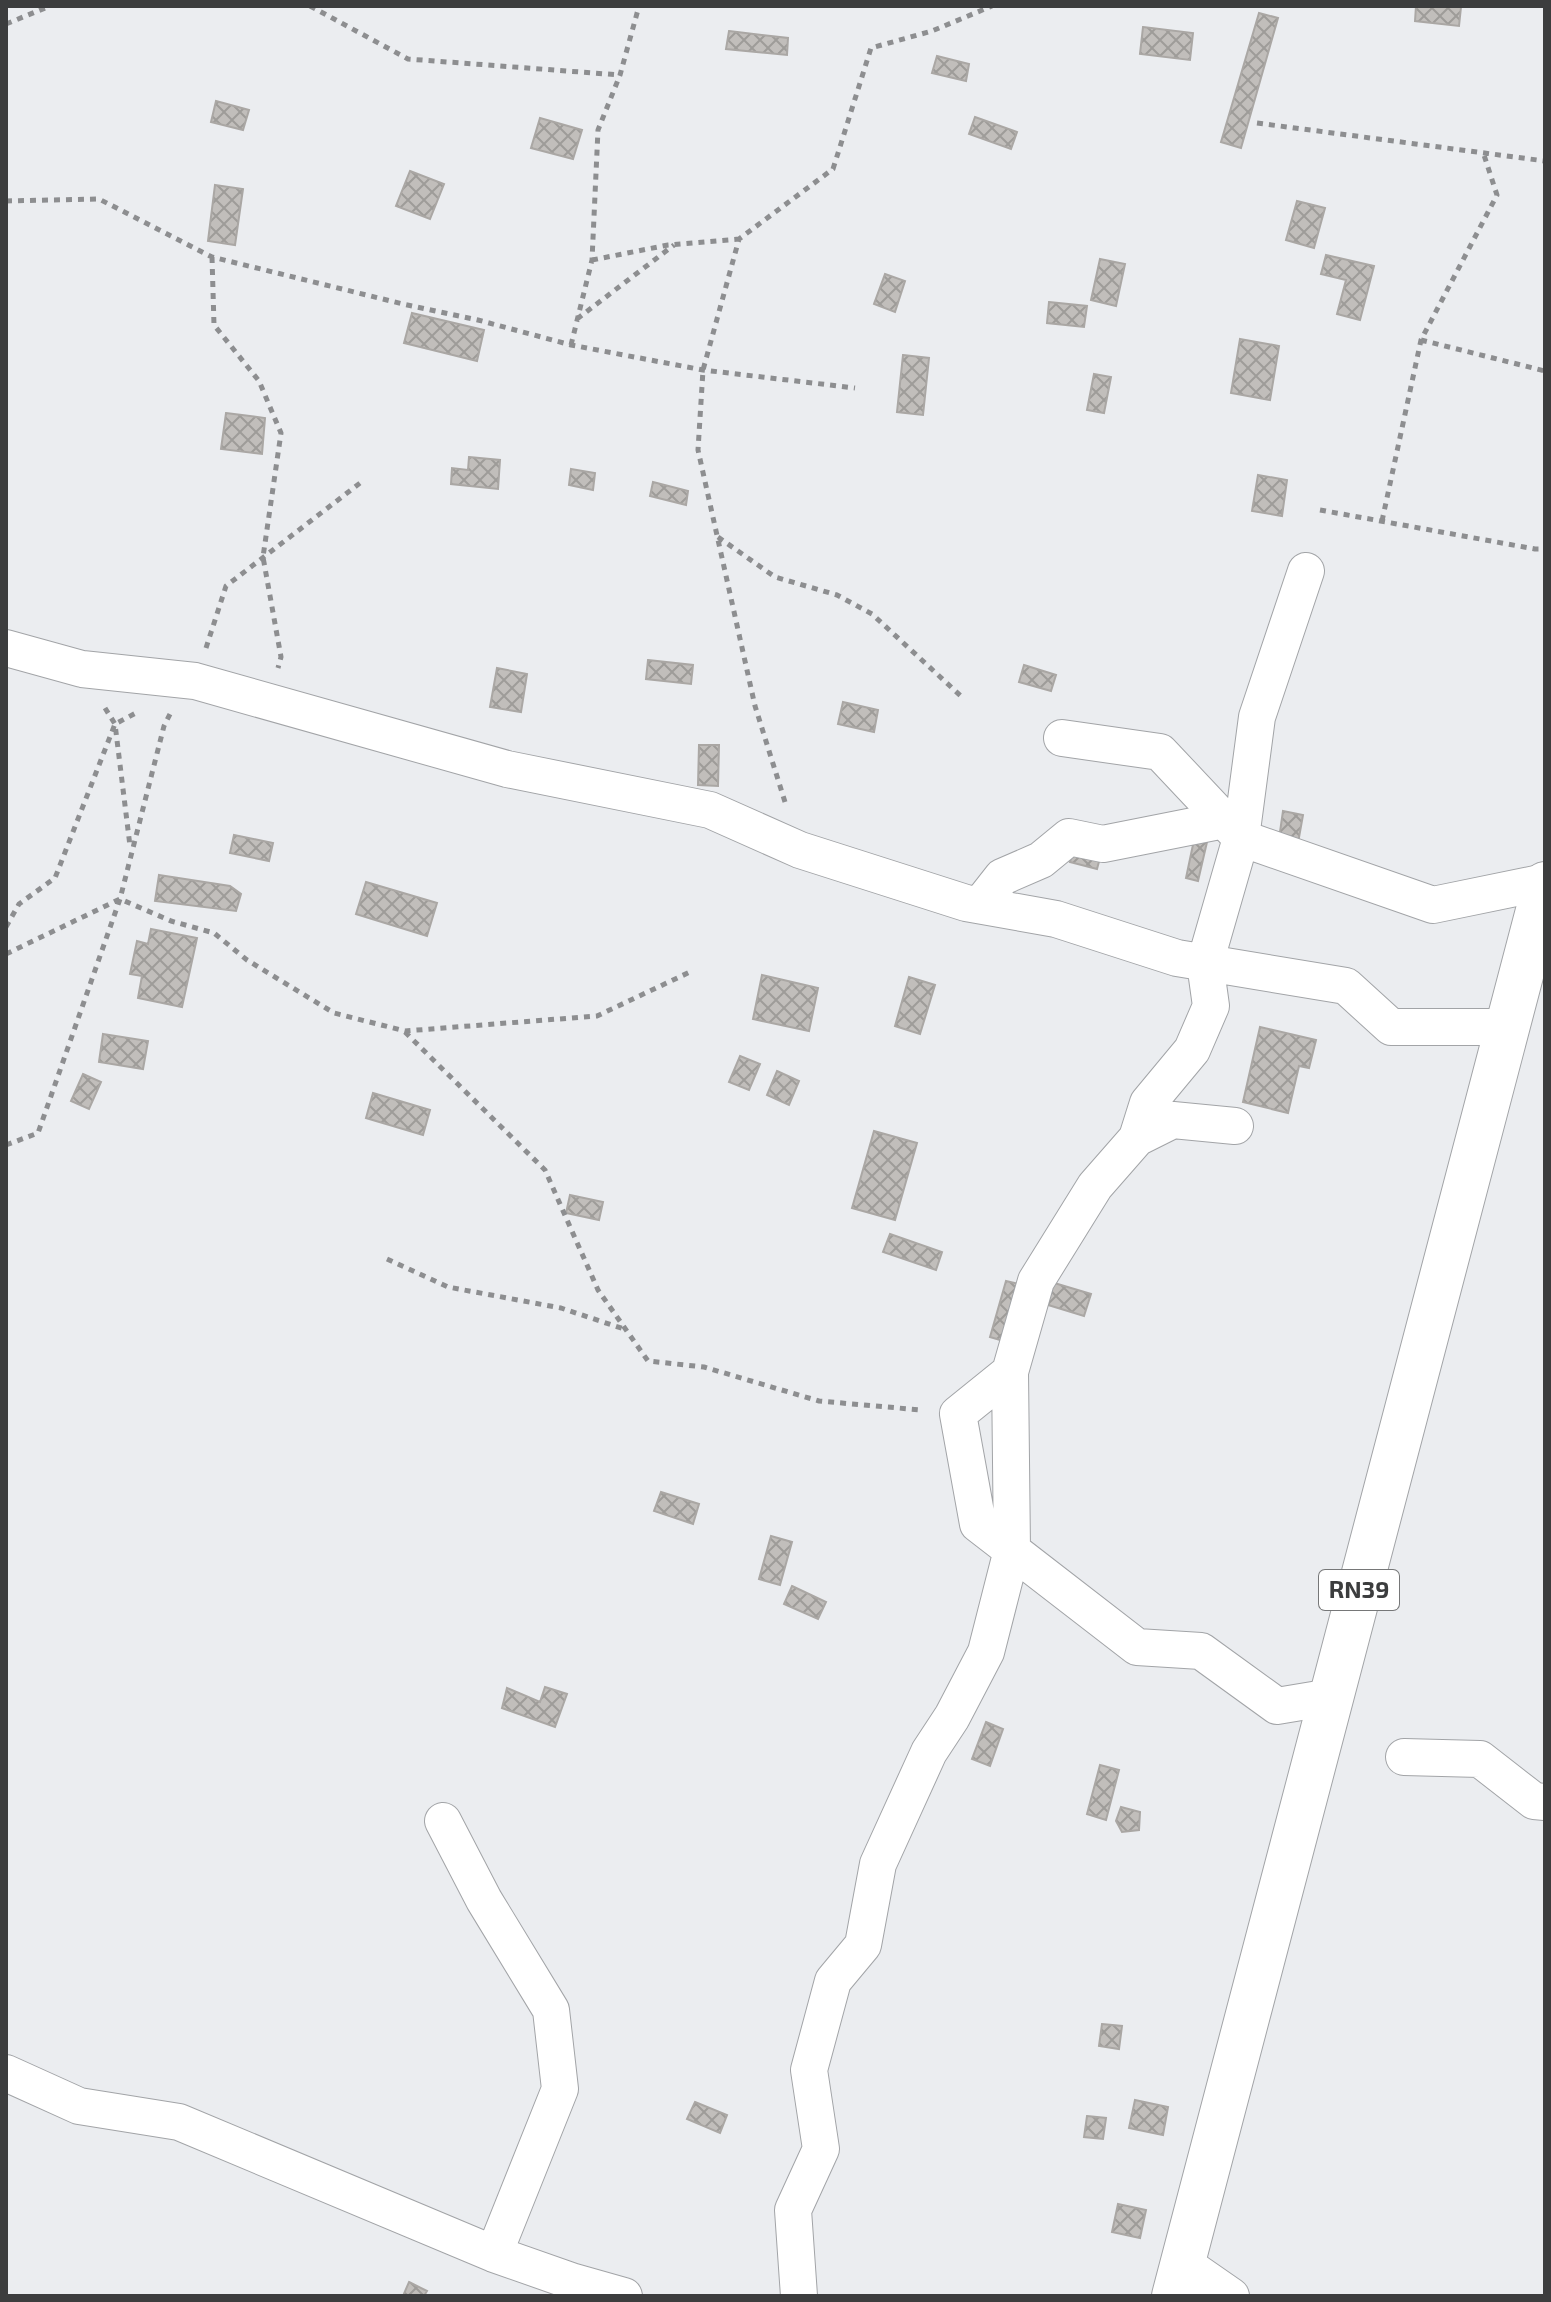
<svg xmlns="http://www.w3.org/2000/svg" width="1551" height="2302" viewBox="0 0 1551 2302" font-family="'Exo 2',sans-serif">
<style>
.building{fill:url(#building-cross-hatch);stroke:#aaa7a4;stroke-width:2}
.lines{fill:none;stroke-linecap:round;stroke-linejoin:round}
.minor-casing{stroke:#a2a4a7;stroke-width:38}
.trunk-casing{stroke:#a2a4a7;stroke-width:46}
.path{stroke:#8d8e90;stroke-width:5;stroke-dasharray:6 6;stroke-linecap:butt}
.minor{stroke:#fff;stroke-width:36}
.trunk{stroke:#fff;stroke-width:44}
.labels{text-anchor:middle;stroke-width:7;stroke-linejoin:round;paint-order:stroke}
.shield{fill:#fff;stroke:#767778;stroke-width:2}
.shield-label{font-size:24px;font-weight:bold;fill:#3c3d3e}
</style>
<defs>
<pattern id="building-cross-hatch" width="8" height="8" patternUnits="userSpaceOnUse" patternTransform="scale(2)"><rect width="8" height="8" fill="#c1bebb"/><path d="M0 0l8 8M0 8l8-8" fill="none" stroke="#9e9c99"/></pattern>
</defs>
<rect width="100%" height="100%" fill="#ebedf0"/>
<path class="building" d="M1416,6L1461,7L1459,26L1415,21Z
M1259,13L1278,18L1241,148L1221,142Z
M1143,27L1193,33L1190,60L1140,54Z
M729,31L788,38L787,55L726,49Z
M937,56L969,64L966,81L932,73Z
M216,101L249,110L243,130L211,122Z
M975,117L1017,132L1011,149L969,134Z
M540,118L582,130L573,159L531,148Z
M410,171L444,184L430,219L396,206Z
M215,185L243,189L235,245L208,241Z
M1297,201L1325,208L1314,248L1286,240Z
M1326,255L1374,266L1360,320L1337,314L1346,280L1321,274Z
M1100,259L1125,264L1116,306L1091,300Z
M885,274L905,281L895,312L874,304Z
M1049,302L1087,306L1084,327L1047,323Z
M412,313L484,330L477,361L404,343Z
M1240,339L1279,346L1270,400L1231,393Z
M903,355L929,358L923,415L897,412Z
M1094,374L1111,377L1104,413L1087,410Z
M226,413L265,418L262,454L221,449Z
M469,457L500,460L498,489L451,484L452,468L468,470Z
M571,469L595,473L593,490L569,485Z
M1258,475L1287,480L1282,516L1252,511Z
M653,482L688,491L686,505L650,496Z
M648,660L693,665L691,684L646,679Z
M1024,665L1056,675L1051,691L1019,682Z
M497,668L527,674L521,712L490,707Z
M843,702L878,710L874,732L838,724Z
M699,745H719L718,786L698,785Z
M1283,811L1303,815L1298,843L1279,839Z
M234,835L273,843L269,861L230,853Z
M1194,840L1207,842L1198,881L1186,878Z
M1074,847L1101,854L1097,869L1070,862Z
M159,875L230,886L241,894L236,911L155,901Z
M366,882L437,903L427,936L356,914Z
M151,929L197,938L182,1007L138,998L142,976L130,974L137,941L148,944Z
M762,975L818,988L809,1031L753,1019Z
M909,977L935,985L920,1034L895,1026Z
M1260,1027L1316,1040L1309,1068L1299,1066L1288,1113L1243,1102Z
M103,1034L148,1041L143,1069L99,1062Z
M740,1056L760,1064L749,1090L729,1082Z
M777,1071L799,1081L789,1105L767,1095Z
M83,1074L101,1082L89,1109L71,1101Z
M373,1093L430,1110L423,1135L366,1118Z
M874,1131L917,1143L895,1220L852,1208Z
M570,1195L603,1202L599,1220L566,1213Z
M890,1234L942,1252L936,1270L883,1252Z
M1006,1281L1023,1285L1007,1342L990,1337Z
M1051,1282L1091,1294L1084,1316L1045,1304Z
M661,1492L699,1504L693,1524L654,1511Z
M771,1536L792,1542L780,1585L759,1579Z
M792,1586L826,1602L818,1619L784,1604Z
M545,1687L567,1694L555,1727L502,1708L507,1688L540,1702Z
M986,1722L1003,1729L990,1766L972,1759Z
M1100,1765L1119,1770L1106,1820L1087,1814Z
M1121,1807L1140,1812L1139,1830L1122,1832L1116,1821Z
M1102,2024L1122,2026L1119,2049L1099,2046Z
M1135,2100L1168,2107L1163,2135L1129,2128Z
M695,2102L727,2115L720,2133L687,2119Z
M1087,2116L1106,2118L1103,2139L1084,2137Z
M1118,2204L1146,2210L1140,2238L1112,2232Z
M409,2282L427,2291L424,2296H403Z"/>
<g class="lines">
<g class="minor-casing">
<path id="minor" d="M6,648L82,669L195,681L507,769L710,810L800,850L966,903L1056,919L1177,958L1346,986L1391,1027H1507
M1062,738L1160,752L1241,838L1433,905L1545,882
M980,905L1002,877L1041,860L1069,837L1103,844L1224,820
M1137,1138L1173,1120L1235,1126
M1010,1372L958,1414L978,1524L1137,1647L1201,1651L1277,1706L1331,1697
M1404,1757L1480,1759L1534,1801L1545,1802
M443,1821L484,1900L551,2010L560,2089L494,2254L571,2281L582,2296
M6,2073L79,2106L179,2122L494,2254
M1182,2262L1231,2296
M571,2281L624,2296
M799,2296L793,2210L821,2149L809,2070L833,1981L863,1945L878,1864L929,1752L952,1717L986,1652L1012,1550L1010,1372L1036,1281L1095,1186L1137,1138L1148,1103L1192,1050L1211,1006L1205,963L1241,838L1257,717L1306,571"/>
</g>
<g class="trunk-casing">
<path id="trunk" d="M1174,2296L1545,884"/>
</g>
<path class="path" d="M310,6L408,59L620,75
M6,24L50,6
M1257,123L1545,161
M6,201L99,199L212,257L403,304L478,320L571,345L703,370L855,388
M212,257L214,325L259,381L281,433L263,557L281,657L278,668
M592,260L668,245L739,239
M577,319L674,245
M1421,340L1545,371
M571,345L592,260L598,130L620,75L639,6
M1320,510L1535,549H1545
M1382,521L1421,340L1497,195L1483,152
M718,537L775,577L837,595L872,614L963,698
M206,648L226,586L364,480
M105,708L115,724L130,846
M785,802L755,706L698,450L703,370L739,239L833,169L871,48L932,31L992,6
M6,927L19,904L55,878L115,724L136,713
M6,954L120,899L171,921L214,933L247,960L334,1013L405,1031L597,1016L692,971
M405,1032L545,1170L598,1290L648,1361L704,1367L819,1401L921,1410
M6,1145L38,1133L120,899L164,726L170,714
M387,1259L448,1287L561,1308L624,1329"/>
<use href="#minor" class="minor"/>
<use href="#trunk" class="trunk"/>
</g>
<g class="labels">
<rect class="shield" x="1319" y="1570" width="80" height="40" rx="6"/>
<g class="shield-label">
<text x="1359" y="1598">RN39</text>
</g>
</g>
<rect width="1551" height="2302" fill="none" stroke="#3c3d3e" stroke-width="16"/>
</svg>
